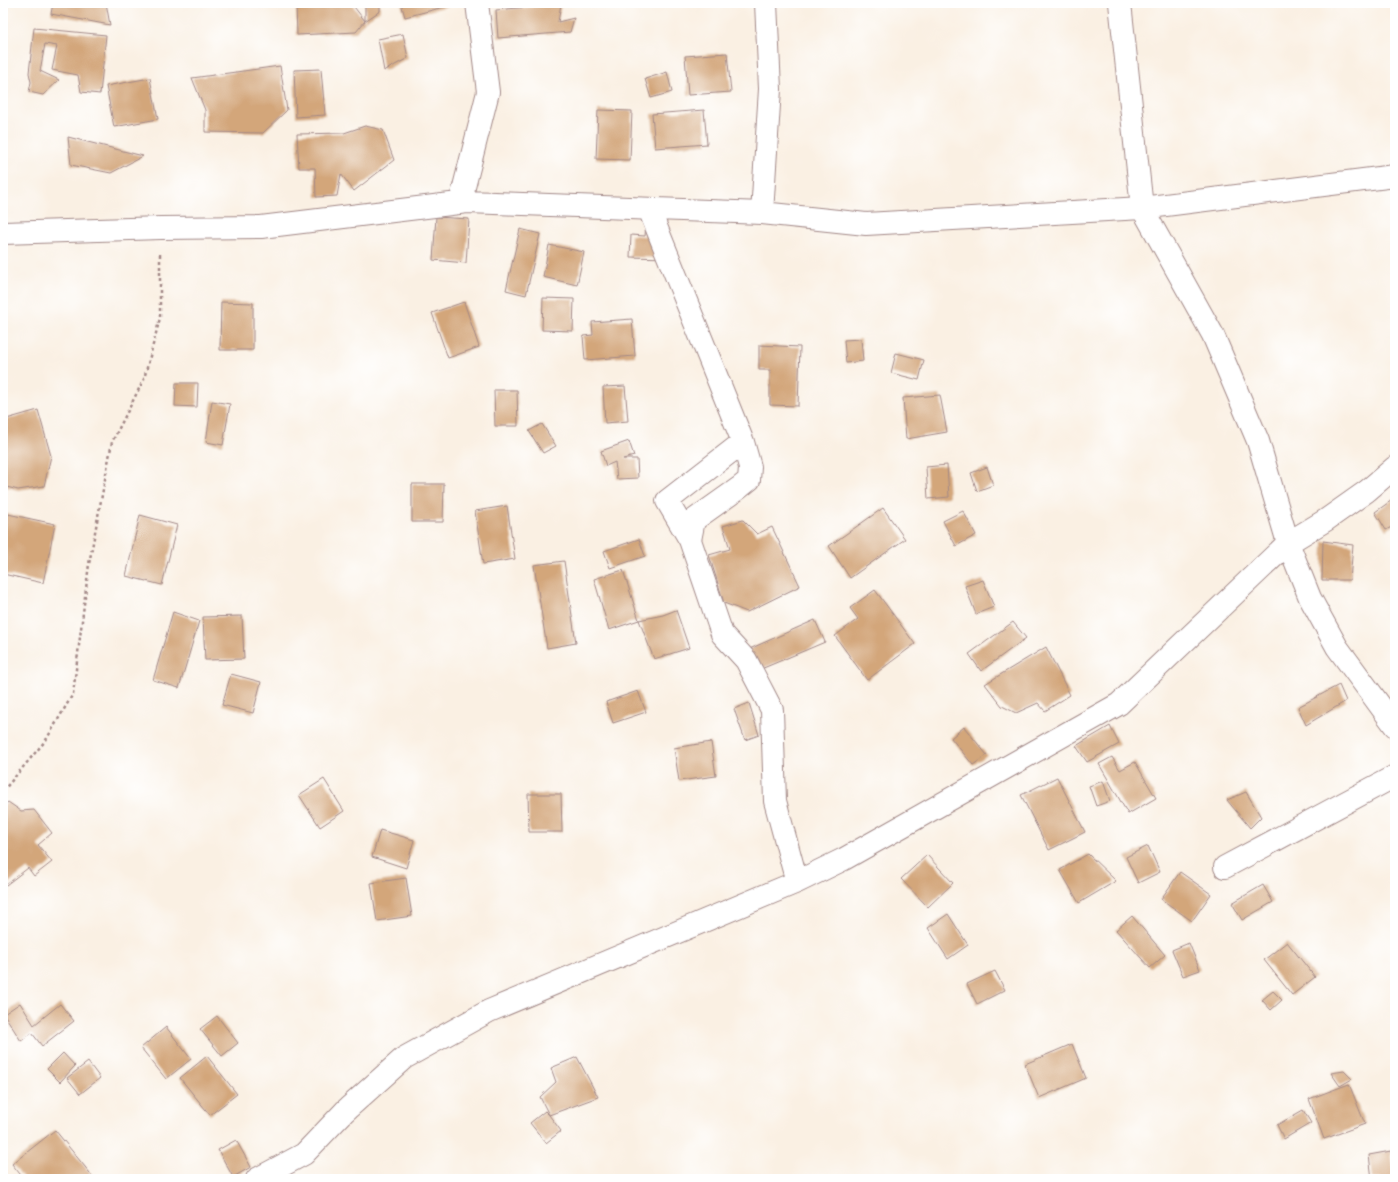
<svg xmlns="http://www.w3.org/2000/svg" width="1398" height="1182" viewBox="0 0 1398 1182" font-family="'Gentium Book Plus',serif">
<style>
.building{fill:#d3a67a}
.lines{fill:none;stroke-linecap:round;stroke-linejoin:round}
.street-casing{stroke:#a28887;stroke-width:24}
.path{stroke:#a28887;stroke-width:2.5;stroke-dasharray:3 3;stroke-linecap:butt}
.street{stroke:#fff;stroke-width:22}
</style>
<rect width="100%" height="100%" fill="#fff"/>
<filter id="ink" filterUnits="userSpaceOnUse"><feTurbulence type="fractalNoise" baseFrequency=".025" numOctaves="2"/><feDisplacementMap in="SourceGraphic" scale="8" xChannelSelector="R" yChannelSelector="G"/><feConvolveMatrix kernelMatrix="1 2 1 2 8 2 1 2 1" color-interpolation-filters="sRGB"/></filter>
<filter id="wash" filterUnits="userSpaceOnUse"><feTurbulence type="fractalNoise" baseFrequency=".012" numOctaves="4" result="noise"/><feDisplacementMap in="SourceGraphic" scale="16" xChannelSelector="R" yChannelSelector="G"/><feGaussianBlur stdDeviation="0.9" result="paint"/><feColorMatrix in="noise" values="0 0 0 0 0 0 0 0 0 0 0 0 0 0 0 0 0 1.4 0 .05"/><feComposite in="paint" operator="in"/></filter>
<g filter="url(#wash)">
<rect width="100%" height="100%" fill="#faf0e3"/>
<g id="blocks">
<path class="building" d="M53,3H106L110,25L51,14Z
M296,3H351L365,21L356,32L297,35Z
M365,3H380V11L365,21Z
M401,3H455L456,4L405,17Z
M561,4L558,22L574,18L570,32L498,38L496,10Z
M34,28L106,35L100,94L81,92L78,75L52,70L57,46L45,44L40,71L59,80L43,95L29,92L31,82L29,73Z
M403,34L408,58L384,71L378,39Z
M727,53L731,92L688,95L685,56Z
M280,66L287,110L263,133L205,132V110L192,78Z
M321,69L325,115L296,117L294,70Z
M667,72L672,92L651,98L645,79Z
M150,78L158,119L114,127L106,86Z
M598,110L632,111L630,160L596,159Z
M704,110L707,144L655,148L652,114Z
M365,126L383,130L394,160L354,191L341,174L337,196L316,197L315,168H299L297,134L344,133Z
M68,137L143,156L111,173L71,165Z
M436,217L469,219L466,263L433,260Z
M646,223L668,258L630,257L631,235L645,236Z
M520,229L540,234L526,295L506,290Z
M549,245L584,252L577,285L543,277Z
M543,298L574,299L573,331L542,330Z
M221,302L253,303V350H220Z
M464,302L479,347L448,358L432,313Z
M632,319L635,356L585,360L583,336L593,335L592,322Z
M861,339L863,361L846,363L844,340Z
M759,345L800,347L798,406L770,405V370H759Z
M896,353L924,360L919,380L891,373Z
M176,383H198L197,407L175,406Z
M625,386L628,421L605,423L603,387Z
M494,390H517L518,426H495Z
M940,395L947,432L906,439L903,398Z
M212,401L230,404L223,445L206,442Z
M38,410L51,456L44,486L18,490L3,486V420Z
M542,424L556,446L543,453L529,431Z
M629,441L634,456L623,459H637L638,478L617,479L615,462L606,466L601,451Z
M947,465L949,497L928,499L926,467Z
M987,467L993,485L977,491L971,473Z
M412,484H444L443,522H412Z
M1395,498V525L1386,530L1375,512Z
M507,506L515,559L483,564L475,511Z
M883,508L905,539L850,578L829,546Z
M963,511L976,535L956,546L943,521Z
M3,513L55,524L43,583L3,574Z
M140,515L177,525L162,585L126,576Z
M743,520L757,534L772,527L800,586L747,612L724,603L709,555L730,549L723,526Z
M639,539L645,556L610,568L604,551Z
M1323,541L1353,545L1350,580H1322Z
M564,561L576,643L547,648L534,565Z
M623,570L639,620L663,615L676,610L689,648L654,659L639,620L609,630L594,579Z
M983,580L994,607L976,614L965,586Z
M875,590L915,644L867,680L835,636L858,619L850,608Z
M173,612L199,621L179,688L153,680Z
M242,616L244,659L205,660L203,617Z
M815,620L825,642L754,672L745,651Z
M1013,622L1026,638L981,671L969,654Z
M1046,647L1070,695L1045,711L1038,703L1016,713L1002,706L985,684Z
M231,674L261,682L253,713L222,705Z
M1339,685L1346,701L1306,725L1298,707Z
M638,691L646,712L613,723L606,702Z
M749,703L759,735L745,740L734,709Z
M1110,726L1119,744L1087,762L1076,746Z
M964,727L987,755L973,765L951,738Z
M711,742L716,776L679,781L674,748Z
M1112,757L1120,770L1135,762L1156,798L1128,814L1099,764Z
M1057,777L1085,832L1049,850L1021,795Z
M324,779L344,811L320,827L299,795Z
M1103,781L1110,801L1096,806L1089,786Z
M1246,792L1261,817L1250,828L1227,800Z
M528,794H561L562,832H529Z
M8,802L21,811L34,810L52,833L38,845L52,862L34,876L28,868L6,885L3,881V806Z
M380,830L414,840L406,868L372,857Z
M1148,846L1160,872L1138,883L1126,857Z
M1088,854L1116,881L1079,903L1060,870Z
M927,855L953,883L928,907L901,879Z
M1180,872L1211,894L1192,921L1161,899Z
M406,878L412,916L377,921L371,883Z
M1263,885L1273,902L1242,920L1232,903Z
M948,914L968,945L948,959L928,928Z
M1132,916L1165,955L1150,968L1116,930Z
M1287,942L1315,977L1292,995L1264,960Z
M1189,943L1200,970L1183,976L1172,950Z
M995,971L1005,990L977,1004L967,984Z
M1273,991L1282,1000L1271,1010L1262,1000Z
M20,1003L34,1025L60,1004L74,1021L42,1046L32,1033L21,1041L4,1014Z
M217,1016L238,1043L222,1056L200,1029Z
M166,1027L191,1059L166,1079L141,1048Z
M1072,1044L1086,1078L1039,1098L1025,1064Z
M63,1053L75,1066L60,1082L47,1069Z
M207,1056L237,1094L210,1115L180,1078Z
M577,1057L598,1097L549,1115L561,1131L546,1143L530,1123L545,1111L549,1115L540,1097L556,1082L551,1068Z
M88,1062L100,1078L80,1094L67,1078Z
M1344,1071L1352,1079L1340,1086L1331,1073Z
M1349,1084L1365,1124L1324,1139L1309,1099Z
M1303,1110L1311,1123L1284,1139L1277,1125Z
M55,1130L94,1178L93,1179H24L12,1164Z
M236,1140L251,1167L233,1177L218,1150Z
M1391,1151L1395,1179H1372L1369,1155Z"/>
</g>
</g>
<g filter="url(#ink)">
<use href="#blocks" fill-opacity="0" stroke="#a28887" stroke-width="1"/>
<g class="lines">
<g class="street-casing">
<path id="street" d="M1120,3L1142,208L1213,335L1258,441L1288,543L1310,598L1337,647L1395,726
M460,203L488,92L477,3
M649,209L743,442L750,467L749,480L739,488L694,520L690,540L722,634L746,660L772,710L775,801L797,882
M762,213L770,89L766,3
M3,233L161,228L261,227L467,202L762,213L866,224L1142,208L1395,176
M690,540L667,501L743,442
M1225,867L1395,776
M257,1179L304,1154L345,1111L404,1058L489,1011L797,882L844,859L1119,704L1288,543L1326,520L1367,491L1395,467"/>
</g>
<path class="path" d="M3,791L46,740L73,694L89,564L112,442L144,379L160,318V252"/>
<use href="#street" class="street"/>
</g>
</g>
<rect width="1398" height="1182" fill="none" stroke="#fff" stroke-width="16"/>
</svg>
